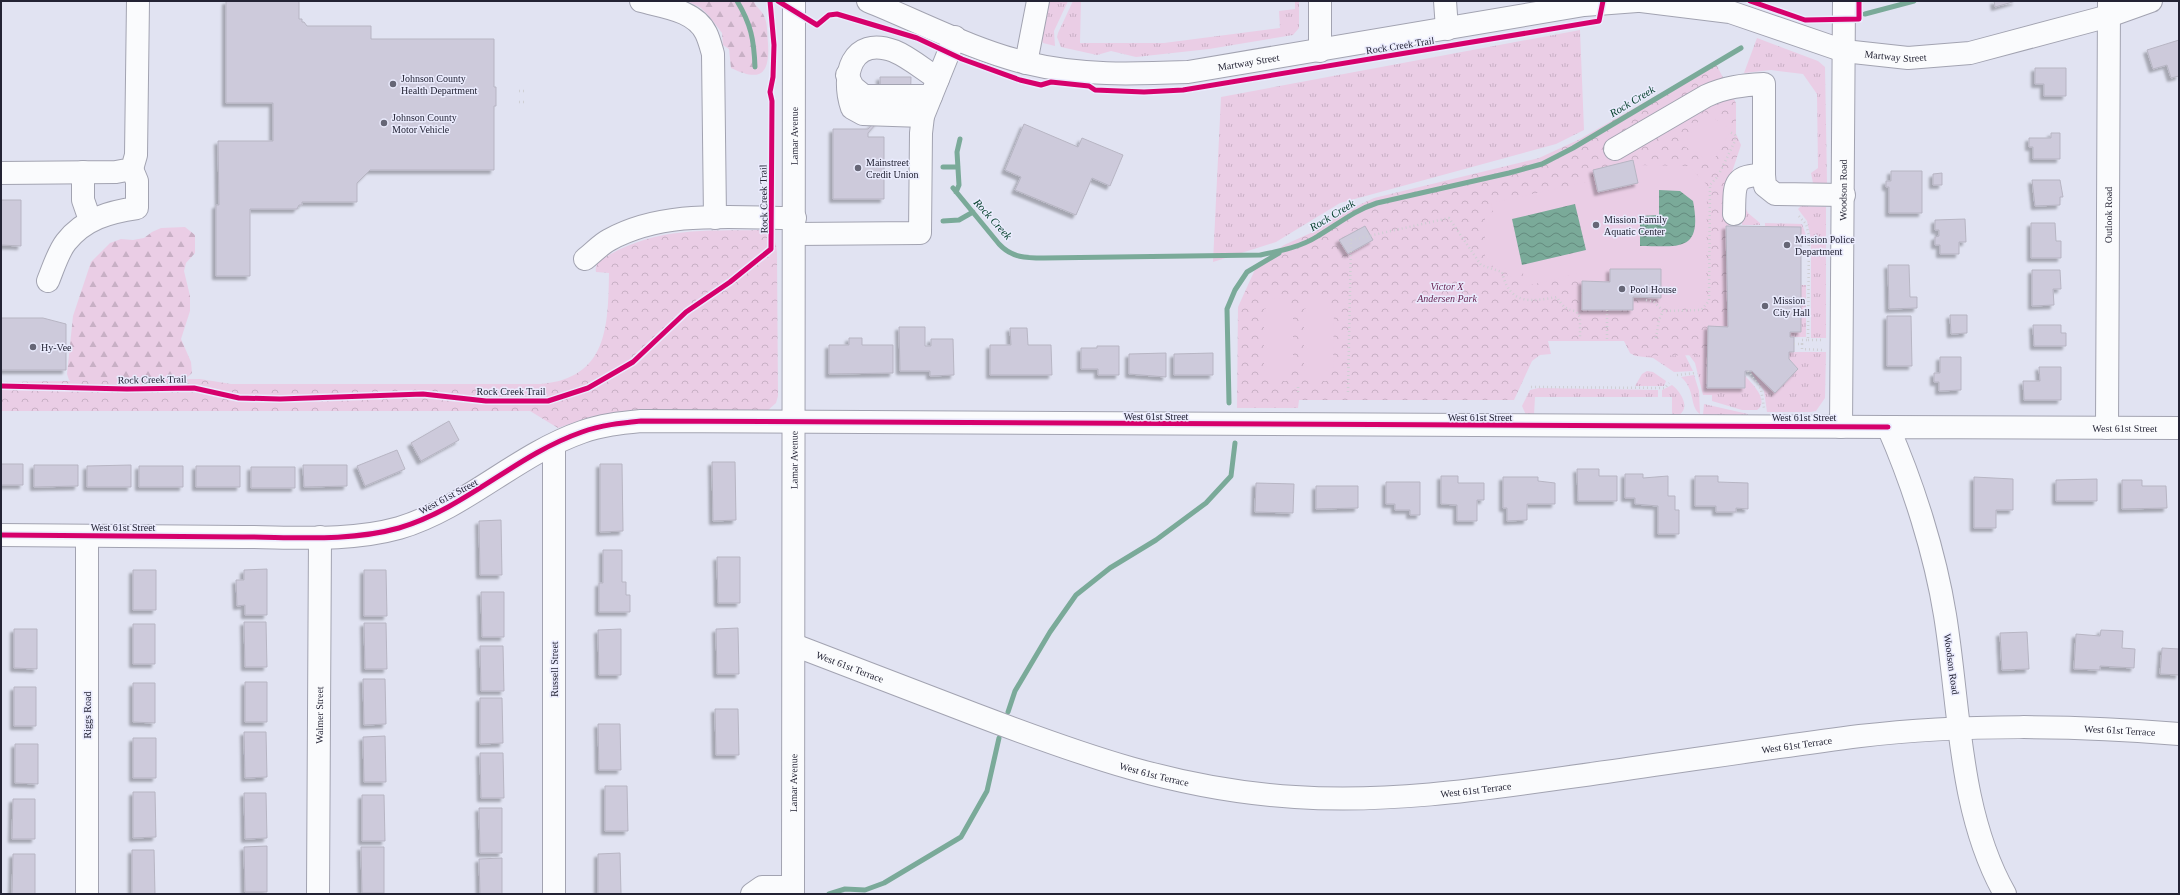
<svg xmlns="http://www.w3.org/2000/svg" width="2180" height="895" viewBox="0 0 2180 895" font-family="'Times New Roman',serif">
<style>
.grass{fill:url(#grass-tufts)}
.forest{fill:url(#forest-firs)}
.park{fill:url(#park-crowns)}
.pitch{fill:#eacde5}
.water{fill:url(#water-waves)}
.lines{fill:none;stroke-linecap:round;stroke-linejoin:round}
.stream{stroke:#7aaa99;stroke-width:5}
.building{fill:#cdcadb;stroke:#b7b5c3;filter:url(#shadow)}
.minor-casing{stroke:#a2a3b1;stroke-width:24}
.path{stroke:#cfcfd4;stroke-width:2.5;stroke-dasharray:1 3;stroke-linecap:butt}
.minor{stroke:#fafbfd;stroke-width:22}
.cycleway-casing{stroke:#eaebfd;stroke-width:8}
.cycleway{stroke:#d6006c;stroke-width:5}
.poi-dot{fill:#666676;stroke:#eaebfd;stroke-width:1.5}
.labels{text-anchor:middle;stroke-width:3;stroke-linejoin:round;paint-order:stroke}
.street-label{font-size:10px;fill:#232334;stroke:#eaebfd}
.poi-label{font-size:10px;fill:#232334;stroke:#eaebfd;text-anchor:start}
.park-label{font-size:10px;font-style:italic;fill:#641f4e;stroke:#eaebfd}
.water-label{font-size:11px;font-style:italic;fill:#023e29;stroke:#eaebfd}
</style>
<defs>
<pattern id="grass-tufts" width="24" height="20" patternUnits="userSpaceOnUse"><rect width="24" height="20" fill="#eacde5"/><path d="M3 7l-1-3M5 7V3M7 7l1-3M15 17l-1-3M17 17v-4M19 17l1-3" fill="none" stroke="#c8b0c5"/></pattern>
<pattern id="forest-firs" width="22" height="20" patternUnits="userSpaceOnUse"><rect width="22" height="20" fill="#eacde5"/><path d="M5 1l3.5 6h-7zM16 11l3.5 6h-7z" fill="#c8b0c5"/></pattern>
<pattern id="park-crowns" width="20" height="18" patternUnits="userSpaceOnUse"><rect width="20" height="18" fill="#eacde5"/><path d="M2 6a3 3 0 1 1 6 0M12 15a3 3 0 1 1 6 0" fill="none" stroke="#c8b0c5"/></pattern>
<pattern id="water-waves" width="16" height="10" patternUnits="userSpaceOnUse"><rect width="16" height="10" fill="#7aaa99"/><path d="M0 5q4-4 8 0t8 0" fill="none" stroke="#648a7e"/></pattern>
<filter id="shadow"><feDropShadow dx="-3.5" dy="3.5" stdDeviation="1" flood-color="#0004"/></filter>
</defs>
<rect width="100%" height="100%" fill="#e1e3f2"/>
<path class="grass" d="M1047,1H1068L1054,31L1055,46L1043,43L1042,40Z
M1073,1H1081L1080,43H1164L1280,28L1279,11L1295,9V1H1299V28L1293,35L1209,49L1136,57L1111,51L1097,55L1061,47L1057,37L1058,33Z
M1580,30L1584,130L1556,144L1340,203L1276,242L1213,262L1221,97Z
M1757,38L1818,61L1825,67L1827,183H1813L1811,173L1818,168L1817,94L1803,74L1771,70L1744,73Z
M1712,187L1729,226L1726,227L1728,327L1708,326V388H1745V376C1752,383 1770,401 1757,410H1742L1712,401V395H1703L1695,363L1684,348Z
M1742,201L1748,213L1760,223V225H1742Z
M1801,206L1826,207V240L1811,239L1807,221L1798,209Z
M1765,223L1802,224L1806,235H1801V227H1765Z
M1811,243H1826V338H1811Z
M1801,285H1806V337H1790V332L1801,331Z
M1789,352H1826L1825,398L1816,411L1810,412H1767L1764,391L1751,372L1752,371L1775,393L1798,369L1789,359Z
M1630,353L1685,355L1693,371L1674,372L1653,358L1636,356Z
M1647,371L1653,372L1666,381L1664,386H1635L1642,374Z
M1694,375L1699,391L1700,414C1689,406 1696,390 1681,377Z
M1672,385C1680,391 1691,407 1679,415L1675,416L1672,413V397H1662V390Z
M1539,388L1658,390V397H1535L1534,415H1526L1522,406L1530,390Z
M1704,404L1748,414V416L1703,415Z"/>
<path class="forest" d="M687,1H754C755,7 762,10 764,16C768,24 767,34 768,43C770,75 760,82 731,68L729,49L723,45L722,33L709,16L701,8Z
M185,227L195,235V253L186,263L184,271L190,296V311L181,339L191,362L192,373L185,379L169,382L138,380L128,383H74L69,380L67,374L73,316L91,262L110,243L121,239L133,240L144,238L152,232L161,228Z"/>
<path class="park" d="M1715,62L1736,103V134L1741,145L1728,184L1729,226L1726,227L1728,327H1708V355L1636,356L1630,353L1624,341H1548L1551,354L1540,355L1532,361L1514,400H1299L1298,408H1237L1238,307L1257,265L1284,245L1313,232L1329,219L1374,198L1539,158L1578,140Z
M759,230C773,231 776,240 777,253L778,396L776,403L767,411L613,413L590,417L558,428L530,411H1V382L200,379L231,384H541C608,378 608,326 609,273L596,272C594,263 602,259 609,255C658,227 705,231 759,230Z"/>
<path class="pitch" d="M1704,111L1731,130L1712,163L1684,146Z
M1633,160L1635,165L1689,166L1707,185L1706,300L1700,308H1672L1661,298L1634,297L1633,310H1582V281L1580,273L1526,286L1523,273L1508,277L1506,269L1485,264V214L1493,212L1491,203L1595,180L1593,170Z
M1287,298V309H1293V371H1287V381H1270V371L1264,370V309H1271V299Z
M1310,299H1326L1327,308L1334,309L1333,370L1326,371V381H1310V371L1304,370V309L1310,308Z"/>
<path class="water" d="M1659,190L1680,191L1693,201C1703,253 1678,246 1640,246V216L1659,215Z
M1575,204L1586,250L1522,265L1512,219Z"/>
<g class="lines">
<path class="stream" d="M737,1C751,24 754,40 755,67
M1865,14L1914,1
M943,167H958
M953,188L999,244C1012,258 1026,258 1044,258L1260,255C1280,251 1301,247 1318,236C1338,224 1355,210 1377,203L1509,173L1542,164L1573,148L1741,48
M956,192L959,185L957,152L960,139
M943,221L959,220L973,212
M1229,403L1227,309L1235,290L1247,272L1279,253
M1008,712L1015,691L1050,632L1076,595L1110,568L1156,540L1206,503L1231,476L1235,443
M829,894L845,889L865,890L884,883L961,837L987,791L999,738"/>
</g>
<path class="building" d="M226,1H299V19H302V22H304L307,26H371V39H494V87H496V106H494V170H370L357,183V202H302V205H299L297,209H250V276H216V205H219L218,141H273V103H226Z
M1994,1H2016L1995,7Z
M2179,40V76L2171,78L2167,65L2153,69L2147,50Z
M2035,68H2066V96H2044V84H2035Z
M880,77H911L910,114H885L868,133V137H884V199H833V129H868L881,114Z
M1024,124L1078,147L1082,138L1123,155L1110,186L1092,178L1076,215L1015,190L1021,177L1005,170Z
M2051,133H2060V159H2033V147H2029V138H2051Z
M1633,160L1638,183L1598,192L1593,170Z
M1891,171H1922V213H1889V187H1886V181H1891Z
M1942,173V185H1933V174Z
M2032,180H2060L2063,197H2060V205L2035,206Z
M1,200H21V246L1,245Z
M1965,219L1966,242H1959V254H1940V245H1935V237L1939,236V230H1935V220Z
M2031,223H2055L2056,241H2061V258H2031Z
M1365,226L1373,240L1348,254L1339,240Z
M1726,226L1801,227V332H1790V337H1794V352H1789V359L1798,369L1775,393L1752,371H1745V388H1707L1708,326L1728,327Z
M1888,265H1909L1910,297H1917V308L1889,309Z
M1610,269H1661V298L1633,297V310H1582V281L1610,282Z
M2032,270H2060L2061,289H2053L2054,305L2032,306Z
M1950,315H1967V333L1951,334Z
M1887,316H1911L1912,366H1887Z
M1,318H43L66,324V370H1Z
M2033,325H2061V333H2066V346H2034Z
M899,327H925V346H931V339H953L954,375L930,376V371H900Z
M1010,328H1027L1028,345H1051L1052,375H990V345H1011Z
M849,338H862V345H893V373L829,374V345H849Z
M1097,346H1119V375H1098V369H1081V348H1097Z
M1166,353V377L1129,374V354Z
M1213,353V375H1174V354Z
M1940,357H1961V390L1939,391V382H1934V373H1940Z
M2039,367H2061V400H2024L2023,381H2040Z
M449,421L459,440L421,461L411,443Z
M397,450L405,469L365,486L357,466Z
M712,462H735L736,520L713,521Z
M1,464H23V485H1Z
M600,464H622L623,531L600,532Z
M34,465H78V486L34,487Z
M131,465V487H87V466Z
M303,465H347V486L304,487Z
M139,466H183V487H139Z
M196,466H240V487H196Z
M251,467H295V488H251Z
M1577,469H1599V476H1617V501H1578Z
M1625,474H1643V478L1668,476V496H1675V510H1679V534H1658V506L1635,504V498H1625Z
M1441,476H1458V483H1484V500H1477V521H1457V505L1441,504Z
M1695,476H1718V482L1748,483V509L1736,508V512H1716V506H1695Z
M1503,477H1538V481L1555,483V504H1527V520L1507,521V508H1503Z
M1974,477L2013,479V510H1996V528H1974Z
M2097,479V501H2056V480Z
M2122,480H2142V486H2166L2167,508L2122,509Z
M1386,482H1420V515H1410V510H1395V504H1386Z
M1256,483L1294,484L1293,513L1255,512Z
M1316,486H1358V508L1316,509Z
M501,520L502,575H480L479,521Z
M603,550H622V582H626V595H630V612H599V583H603Z
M717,557H740V603H718Z
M267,569V615H245V605L237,606L236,580H244V570Z
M133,570H156V610H133Z
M364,570H386L387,616H364Z
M481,592H504V637H482Z
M244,622H266L267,667H245Z
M364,623H386L387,669H365Z
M133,624H155V664H133Z
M738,628L739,674H717L716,629Z
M14,629H37V669L14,668Z
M621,629V675H599L598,630Z
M2101,630L2123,631L2122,648L2135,649L2134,668L2100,666V670L2074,669L2076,634L2100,636Z
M2027,632L2029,669L2002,670L2000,633Z
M480,646H503L504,691H481Z
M2162,648L2179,649V675L2160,674Z
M363,679H385L386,724L364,725Z
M245,682H267V722H245Z
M133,683H155V723L133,722Z
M14,687H36V726H14Z
M480,698H502L503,743L480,744Z
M715,709H738L739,755H716Z
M598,724H620L621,770H599Z
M244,732H266L267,777L245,778Z
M385,736L386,782H364L363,737Z
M133,738H156V778H133Z
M15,744H38V784L15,783Z
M480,753H503L504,798H481Z
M605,786H627L628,831H605Z
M133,792H155L156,837L133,838Z
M244,793H266L267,838L245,839Z
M362,795H384L385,841H362Z
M13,799H35V839H12Z
M479,808H502V853H480Z
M267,846V892H245L244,847Z
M361,847H384V893H362Z
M132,850H154L155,894H132Z
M620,853L621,894H598V854Z
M13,854H35V894H12Z
M502,858V894H480L479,859Z"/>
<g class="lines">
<g class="minor-casing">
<g id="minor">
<path d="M641,1C663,7 695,10 706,33C709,39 711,47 713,54L715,218"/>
<path id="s1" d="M868,1C918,21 975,51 1027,63C1079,76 1134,74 1188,72L1584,5L1637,1"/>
<path d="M1445,1L1447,29"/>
<path id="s2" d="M1641,1L1730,12L1844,51L1908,58L1970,53L2109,16L2151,1"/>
<path d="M1320,51V1"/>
<path d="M1026,63L1038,1"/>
<path d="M847,75L853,87L864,96H931"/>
<path d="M923,116L863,114L852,108C841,76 851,35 894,51C909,57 924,70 938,79"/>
<path d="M1615,149L1706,96C1725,87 1743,85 1764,84V175C1731,175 1735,186 1734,214"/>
<path d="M83,172V200L90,220"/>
<path d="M1,173L116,172L132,169L136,155L138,1"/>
<path d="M1764,175L1765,186L1775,194L1844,195"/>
<path d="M795,234L920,233L921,133L923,116L955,37"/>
<path d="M585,259C593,253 601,244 609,240C665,209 734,218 795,218"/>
<path d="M48,281C53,269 58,252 66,242C84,219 109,212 137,208V181L132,169"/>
<path id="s3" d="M1841,427L1844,1"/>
<path id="s4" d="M2107,428L2109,2"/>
<path d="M554,445V894"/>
<path d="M1,535C81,536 162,536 242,537C294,537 349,542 399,528C466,508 516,455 582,432C601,425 621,423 641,421L1888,427"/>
<path d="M87,536V894"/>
<path id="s5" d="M794,645C854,668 914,691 974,714C1082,755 1178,790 1295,797C1400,804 1503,786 1606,772C1691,760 1775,747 1860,736C1962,724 2077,725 2179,734"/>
<path id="s6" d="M318,894L320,537"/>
<path d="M752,894L762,887H793"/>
<path id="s7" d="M793,894L794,1"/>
<path id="s8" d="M2005,894C1958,811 1960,707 1945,615C1935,553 1913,484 1888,427L2179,428"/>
</g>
</g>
<path class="path" d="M519,91H525
M519,102H525
M1720,172L1735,141V135L1730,132
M1801,242L1823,241
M1646,300L1654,302L1663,311L1701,310L1709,301L1710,185L1718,176
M1607,310V339
M1656,338L1659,320L1663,311
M1808,340H1822
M1794,344H1802V340H1808L1809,236L1806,224L1798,215
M1802,344V349L1822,350
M1748,371L1761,389L1764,408
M1677,375L1695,373
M1298,387V392
M1531,387L1665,388L1669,383
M1348,392L1351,240L1449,218L1481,265L1502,272C1510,305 1529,302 1557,297C1562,306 1566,310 1576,311L1580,317V339"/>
<use href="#minor" class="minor"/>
<g class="cycleway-casing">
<path id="cycleway" d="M778,1L817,25L829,15L837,14L917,38L962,59L1020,80L1041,85L1051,82L1089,86L1095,90L1144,92L1183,90L1599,21L1603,1
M1750,1L1805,20L1859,19V1
M1,386L127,389L194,388L239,398L280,399L423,394L486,401H548L588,388L633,362L686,312L730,282L771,249L772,101L770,92L773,77L774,45L770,1
M1,535C81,536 162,536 242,537C294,537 349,542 399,528C466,508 516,455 582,432C601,425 621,423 641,421L1888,427"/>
</g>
<use href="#cycleway" class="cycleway"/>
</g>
<g class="poi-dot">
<circle cx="393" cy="84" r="4"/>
<circle cx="384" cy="123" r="4"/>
<circle cx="858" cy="168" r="4"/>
<circle cx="1596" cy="225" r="4"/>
<circle cx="1787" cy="245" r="4"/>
<circle cx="1622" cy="289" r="4"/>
<circle cx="1765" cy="306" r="4"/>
<circle cx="33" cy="347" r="4"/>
</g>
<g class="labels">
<g class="street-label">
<text transform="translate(1400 45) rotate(-9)" y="4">Rock Creek Trail</text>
<text dy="4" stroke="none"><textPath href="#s2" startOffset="262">Martway Street</textPath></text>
<text dy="4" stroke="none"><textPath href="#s1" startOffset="394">Martway Street</textPath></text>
<text dy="4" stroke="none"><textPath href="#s7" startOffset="758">Lamar Avenue</textPath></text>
<text dy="4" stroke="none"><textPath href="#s3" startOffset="237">Woodson Road</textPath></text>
<text transform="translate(763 199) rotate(-91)" y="4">Rock Creek Trail</text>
<text dy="4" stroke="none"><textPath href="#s4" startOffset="213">Outlook Road</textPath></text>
<text transform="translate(152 379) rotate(-1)" y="4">Rock Creek Trail</text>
<text x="511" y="395">Rock Creek Trail</text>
<text x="1156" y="420">West 61st Street</text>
<text x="1480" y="421">West 61st Street</text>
<text x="1804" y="421">West 61st Street</text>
<text dy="4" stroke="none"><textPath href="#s8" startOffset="721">West 61st Street</textPath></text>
<text dy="4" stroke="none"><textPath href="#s7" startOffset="434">Lamar Avenue</textPath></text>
<text transform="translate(448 496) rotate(-28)" y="4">West 61st Street</text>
<text x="123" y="531">West 61st Street</text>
<text transform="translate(1952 664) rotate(82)" y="4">Woodson Road</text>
<text dy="4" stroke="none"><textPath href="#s5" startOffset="60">West 61st Terrace</textPath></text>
<text transform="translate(554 669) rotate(-90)" y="4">Russell Street</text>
<text transform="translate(87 715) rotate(-90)" y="4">Riggs Road</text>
<text dy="4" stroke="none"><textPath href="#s6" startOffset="179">Walmer Street</textPath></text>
<text dy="4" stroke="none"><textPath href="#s5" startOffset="1355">West 61st Terrace</textPath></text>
<text dy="4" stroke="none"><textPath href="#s5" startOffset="1031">West 61st Terrace</textPath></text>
<text dy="4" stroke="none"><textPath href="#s5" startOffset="383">West 61st Terrace</textPath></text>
<text dy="4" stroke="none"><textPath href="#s7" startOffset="111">Lamar Avenue</textPath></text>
<text dy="4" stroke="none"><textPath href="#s5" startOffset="707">West 61st Terrace</textPath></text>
</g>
<g class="poi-label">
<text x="401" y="82">Johnson County<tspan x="401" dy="12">Health Department</tspan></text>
<text x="392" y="121">Johnson County<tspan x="392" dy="12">Motor Vehicle</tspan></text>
<text x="866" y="166">Mainstreet<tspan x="866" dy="12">Credit Union</tspan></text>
<text x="1604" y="223">Mission Family<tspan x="1604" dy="12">Aquatic Center</tspan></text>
<text x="1795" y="243">Mission Police<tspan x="1795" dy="12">Department</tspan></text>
<text x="1630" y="293">Pool House</text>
<text x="1773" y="304">Mission<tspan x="1773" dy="12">City Hall</tspan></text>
<text x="41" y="351">Hy-Vee</text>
</g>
<g class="park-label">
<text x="1447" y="290">Victor X<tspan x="1447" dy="12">Andersen Park</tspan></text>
</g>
<g class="water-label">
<text transform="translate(1632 101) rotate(-31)" y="4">Rock Creek</text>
<text transform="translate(1332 215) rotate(-31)" y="4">Rock Creek</text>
<text transform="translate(993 219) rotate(48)" y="4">Rock Creek</text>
</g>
</g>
<rect width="2180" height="895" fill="none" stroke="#232334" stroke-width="4"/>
</svg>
